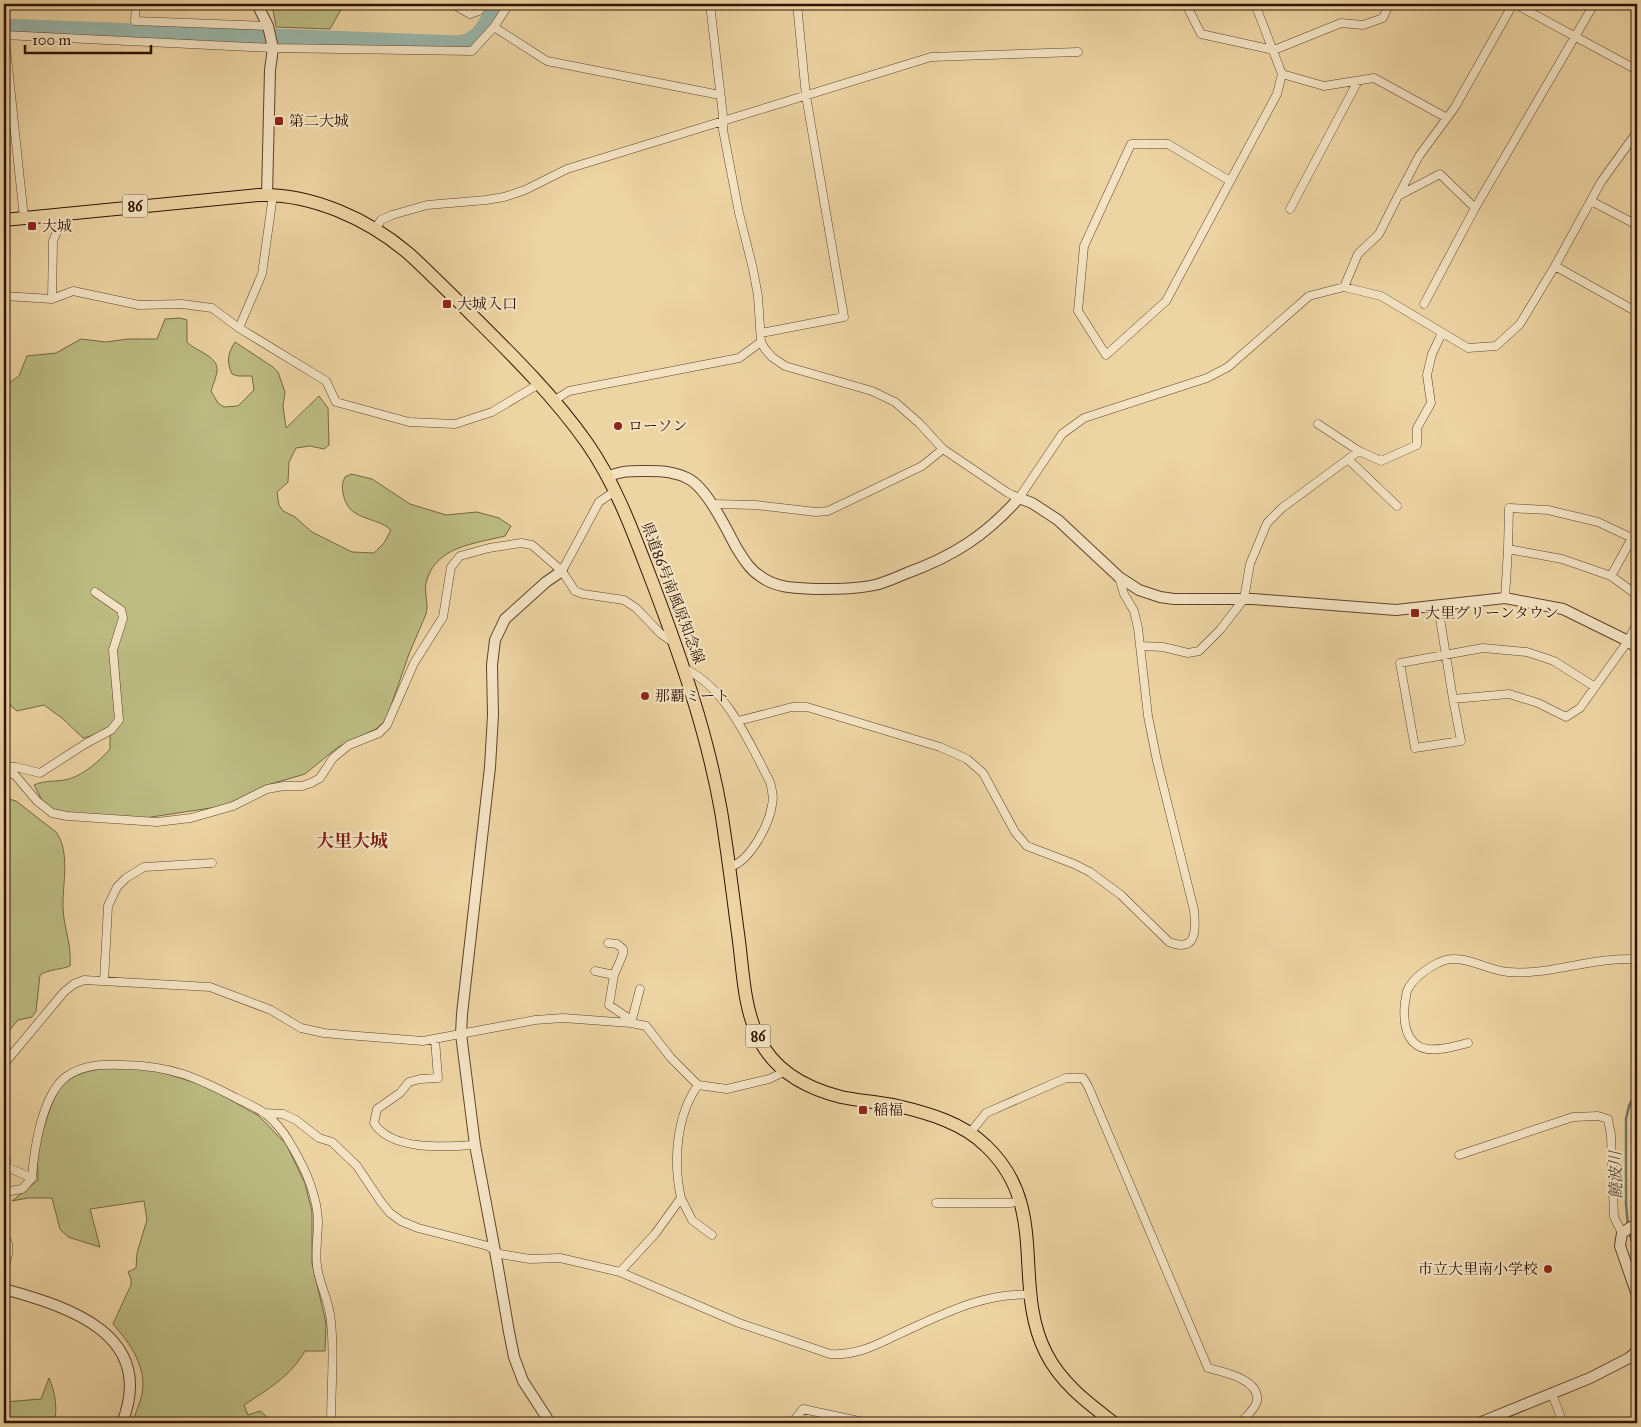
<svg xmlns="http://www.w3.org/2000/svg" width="1641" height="1427" viewBox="0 0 1641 1427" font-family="'IM FELL Great Primer','Noto Serif JP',serif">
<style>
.green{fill:#bcbc83;stroke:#766743}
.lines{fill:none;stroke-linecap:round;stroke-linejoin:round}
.stream{stroke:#707568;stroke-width:2.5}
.river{stroke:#9ab7ab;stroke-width:15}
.minor-casing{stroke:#60422b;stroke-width:9}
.tertiary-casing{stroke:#60422b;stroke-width:12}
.primary-casing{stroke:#311203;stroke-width:14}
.minor{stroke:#f3e3c3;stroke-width:8}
.tertiary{stroke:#f3e3c3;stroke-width:10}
.primary{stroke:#edd4a3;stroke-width:12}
.poi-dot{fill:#8f2418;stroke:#f3e3c3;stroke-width:2}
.labels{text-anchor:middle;stroke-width:4;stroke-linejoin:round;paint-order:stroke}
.shield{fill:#f3e3c3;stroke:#6b513d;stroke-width:1}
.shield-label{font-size:14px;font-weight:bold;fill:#311203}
.poi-label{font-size:15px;fill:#311203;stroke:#f3e3c3;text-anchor:start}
.street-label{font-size:15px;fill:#311203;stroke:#f3e3c3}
.water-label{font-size:16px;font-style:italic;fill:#564c3e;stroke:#f3e3c3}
.quarter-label{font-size:18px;font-weight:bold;fill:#7a1f14;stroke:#f3e3c3}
</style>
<rect width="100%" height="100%" fill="#edd4a3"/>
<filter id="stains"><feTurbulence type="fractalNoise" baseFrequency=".004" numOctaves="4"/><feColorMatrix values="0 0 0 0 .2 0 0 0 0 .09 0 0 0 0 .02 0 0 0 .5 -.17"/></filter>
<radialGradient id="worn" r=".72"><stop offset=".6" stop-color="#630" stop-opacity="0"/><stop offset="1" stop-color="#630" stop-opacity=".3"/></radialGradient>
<path class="green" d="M272,4H344L330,29L276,27Z
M180,318L187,320V342C195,351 219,356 217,371C216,378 213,385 211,391L218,403L224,407L238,406L254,390L252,376H238L232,374C226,361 228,353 235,342L273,367L278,372L285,392L283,406L286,428L319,396L328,408L329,445L324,449L310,446L296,448L289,462L288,482L277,492L279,505L283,511L295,517L312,532L352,552L374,553L384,543L391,530C374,515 348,522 343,493C342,486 342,483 345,477L351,474L372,479L410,504L446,515L477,512L499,518L511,526L505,536C474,544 435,546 426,583C424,594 429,604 426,614L409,654L386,720L376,729L338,747L305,774L264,786L224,806L138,819L53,811L42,800L34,785C45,780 57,782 69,779C85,774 99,761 110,749V735L103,733L83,738L62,718L44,705L17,711L12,707L4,694V387L19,376L27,356L56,353L81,339L106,342L128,339H157L165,319Z
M9,799L16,801L56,832C71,853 62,884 63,909C64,928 72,946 70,966C60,970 49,969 40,975L36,1011L32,1017L18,1020L4,1037V826Z
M107,1068L151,1069L206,1086L259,1116L286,1144L305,1183L312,1212V1263L326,1323L325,1351H305C290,1377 268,1389 244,1405L248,1415L260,1411L266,1416L270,1423H132C135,1414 140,1404 142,1394C147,1367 130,1343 113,1324L131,1285V1279L128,1272L136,1268L137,1253L147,1220L144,1201L90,1209L100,1247L68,1237L60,1229L52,1198H28L12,1201L38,1180C38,1172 37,1164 38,1157C39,1141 52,1094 64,1083C75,1073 92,1070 107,1068Z
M49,1378C55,1392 58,1408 54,1423H5L4,1402L41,1399Z"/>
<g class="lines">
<path class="stream" d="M1628,1226L1626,1204V1119L1629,1106L1637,1089
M1629,1231L1637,1261"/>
<path class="river" d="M4,26L459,43C482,39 485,23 496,4"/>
<g class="minor-casing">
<path id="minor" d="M136,4L135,21L268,26
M453,4L470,14L479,11L484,4
M710,4L723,116V130L739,213L753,269L758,296L761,342L765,349L772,357L785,366L872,391L895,402L919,423L943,449L1008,493L1019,498L1062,434L1084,418L1207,378L1228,367L1309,296L1344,287L1381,296L1468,348L1496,346L1520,324L1555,266L1601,182L1637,132
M1186,4L1201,34L1274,50L1341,23L1363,25L1383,18L1389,4
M1255,4L1282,74
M1515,4L1637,70
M494,27L547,61L720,95
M4,29L24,218
M4,35L273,48L472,51L494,27L509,4
M1230,181L1168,144H1131L1084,246L1078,311L1106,355L1166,301L1277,94L1282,74L1324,86L1374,78L1447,118
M1398,196L1419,156L1455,107L1513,4
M1591,201L1637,225
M1290,209L1358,81
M375,229L381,220L392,215L427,205L486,200L504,197L525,190L567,169L931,57L1078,52
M1555,266L1637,312
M1344,287L1358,254L1379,234L1398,196L1440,174L1475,208
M4,296L52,299L73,291L139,305L182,304L212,308L239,328L326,381L336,402L409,422L455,424L492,412L539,384
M52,299L53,241L65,213
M1424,304L1475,208L1594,4
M239,328L262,274L273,195
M761,333L844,317L806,96L797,4
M555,400L569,391L739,358L761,342
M1318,424L1359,451
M1348,459L1397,506
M712,504L756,505L816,512L828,511L922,466L943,449
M562,571L599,502L615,491
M1611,576L1632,538L1598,522L1548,510L1509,508L1508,549L1562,559L1611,576L1637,595
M1505,598L1508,549
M1438,606L1453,699L1509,694L1538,703L1566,717L1580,708L1628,641L1637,623
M1141,646L1163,647L1188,653L1199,651L1220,630L1244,599L1250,564L1267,523L1282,508L1359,451L1381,461L1417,445V428L1431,403L1427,375L1432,354L1442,333
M685,669C726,687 750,744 770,782C772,790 774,797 772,805C769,825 750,861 730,867
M1453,699L1461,741L1415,748L1400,663L1483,648L1527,652L1554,661L1595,687
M738,721L792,707H807L940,747L967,759L983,773L1015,832L1027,846L1074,864L1090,872L1121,895L1169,942C1197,953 1196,930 1194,910L1157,761L1148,716L1138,628L1134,611L1124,594L1119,577
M4,767H16L40,773L85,744L111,730L119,720L113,650L123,618L121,610L95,592
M4,771L15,775L37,801L52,813L67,816L157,822L191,818L233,806L267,789L284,786H302L311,783L320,778L333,758L349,745L379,733L387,725L414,663L443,617L451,567L460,556L489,548L521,543L532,545L562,571L575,591L583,594L624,600L636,608L661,634L673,642
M608,943L617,944L623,949V954L614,975L609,1005L631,1020
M595,971L614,975
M104,981L108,906L117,887L126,878L144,867L212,863
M631,1023L640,989
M435,1039L438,1078L420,1079L409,1082L400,1093L377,1109L374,1123C391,1151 446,1147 475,1145
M1468,1043C1455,1046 1440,1051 1427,1049C1404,1045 1403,1019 1405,1002C1406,999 1406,994 1407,991C1412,979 1427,968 1438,963C1461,951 1485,970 1508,972C1543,975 1576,963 1610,960C1619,959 1628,959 1637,959
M4,1064L64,992L74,984L84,980L210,987L271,1010L301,1028L324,1033L346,1035L423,1041L535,1020L563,1018L631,1023L646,1026L671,1058L698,1085L727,1089L769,1079L784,1072
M264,1113L283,1114L296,1120L319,1138L332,1142L357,1166L381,1202L390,1213L401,1221L418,1228L488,1246L500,1254L530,1259L560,1258L620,1272L739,1323L830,1354C855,1356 877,1345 899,1334C939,1316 986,1291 1031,1295
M970,1133L986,1113L1066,1078H1083L1088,1086L1208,1368C1223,1372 1260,1379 1257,1401C1255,1410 1245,1417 1240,1423
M4,1145L7,1167L32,1178
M1459,1155L1573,1117L1598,1116L1608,1119L1611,1135L1614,1217L1622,1233
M4,1192L22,1189L32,1178C34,1149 42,1094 67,1076C85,1064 104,1064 125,1065C171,1066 196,1077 236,1098C245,1102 255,1107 263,1112C273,1119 284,1132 290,1143C304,1166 317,1193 318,1221C318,1236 315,1251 317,1266C319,1282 327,1297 330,1314C335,1349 331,1387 331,1423
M681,1198L692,1220L712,1235
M936,1203H1010L1021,1201
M4,1236C12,1246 8,1256 4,1267
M620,1272L655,1234L681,1198C673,1162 676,1116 698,1085
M1552,1394L1563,1423
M792,1423L803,1409L868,1423"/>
</g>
<g class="tertiary-casing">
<path id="tertiary" d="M260,10L268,26L273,48L270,70L267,195
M608,477C621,470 634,471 648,471C663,471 676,472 689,479C707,489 726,528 736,547C743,558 749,569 760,576C777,589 798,588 818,589C838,589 859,589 879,584C888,581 898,577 907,573C954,556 986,535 1019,498L1032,503L1058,520L1119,577L1139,590L1160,597L1174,599H1253L1396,610L1505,598L1563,609L1628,641L1637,648
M1637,1226L1631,1227L1622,1233L1620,1246L1637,1295
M4,1289C70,1307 157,1335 122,1423
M549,1423L547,1418L523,1381L514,1357L509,1332L497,1262L475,1145L461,1034L462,1014L490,767L493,715L492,665L495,640L505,619L546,582L562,571
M1479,1423L1590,1378L1629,1358L1637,1351"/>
</g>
<g class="primary-casing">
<path id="primary" d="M4,220L258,195C311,193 368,219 408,253C426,269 443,287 461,304C505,348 551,392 587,443C617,486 634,535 653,584C681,658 707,732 721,811C728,854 733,897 739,941C743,973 744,1007 758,1037C774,1071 805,1088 841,1097C860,1101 879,1102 898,1106C928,1113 963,1123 986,1146C1051,1207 1011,1284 1046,1353C1061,1383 1088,1403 1114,1423"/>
</g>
<use href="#minor" class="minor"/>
<use href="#tertiary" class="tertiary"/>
<use href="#primary" class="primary"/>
</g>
<g class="poi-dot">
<rect x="274" y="116" width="10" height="10" rx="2.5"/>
<rect x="27" y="221" width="10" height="10" rx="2.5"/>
<rect x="442" y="299" width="10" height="10" rx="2.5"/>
<circle cx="618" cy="426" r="5"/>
<rect x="1410" y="608" width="10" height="10" rx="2.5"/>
<circle cx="645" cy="696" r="5"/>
<rect x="858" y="1105" width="10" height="10" rx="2.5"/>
<circle cx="1548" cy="1269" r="5"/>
</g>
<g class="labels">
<g class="shield">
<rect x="122.5" y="194.5" width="25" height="23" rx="4"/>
<rect x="745.5" y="1024.5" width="25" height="23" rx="4"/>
</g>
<g class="shield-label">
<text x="135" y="211">86</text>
<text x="758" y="1041">86</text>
</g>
<g class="poi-label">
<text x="289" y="126">第二大城</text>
<text x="42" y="231">大城</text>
<text x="457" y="309">大城入口</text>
<text x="628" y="431">ローソン</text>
<text x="1425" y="618">大里グリーンタウン</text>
<text x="655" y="701">那覇ミート</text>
<text x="873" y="1115">稲福</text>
<text x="1538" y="1274" text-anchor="end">市立大里南小学校</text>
</g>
<g class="street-label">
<text transform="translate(673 593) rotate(69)" y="5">県道86号南風原知念線</text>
</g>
<g class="water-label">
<text transform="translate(1615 1175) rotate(-91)" y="6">饒波川</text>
</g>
<g class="quarter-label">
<text x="352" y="847">大里大城</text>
</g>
</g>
<rect width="1641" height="1427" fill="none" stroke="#edd4a3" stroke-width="20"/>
<rect x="5" y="5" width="1631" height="1417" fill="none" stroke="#311203" stroke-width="2.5"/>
<rect x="10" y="10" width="1621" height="1407" fill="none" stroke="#311203"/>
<path d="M25 45v8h126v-8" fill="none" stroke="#311203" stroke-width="2.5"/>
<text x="32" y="45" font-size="15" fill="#311203" stroke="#f3e3c3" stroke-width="4" paint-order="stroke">100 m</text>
<rect width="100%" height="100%" filter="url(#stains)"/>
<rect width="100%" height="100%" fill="url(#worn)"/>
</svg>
